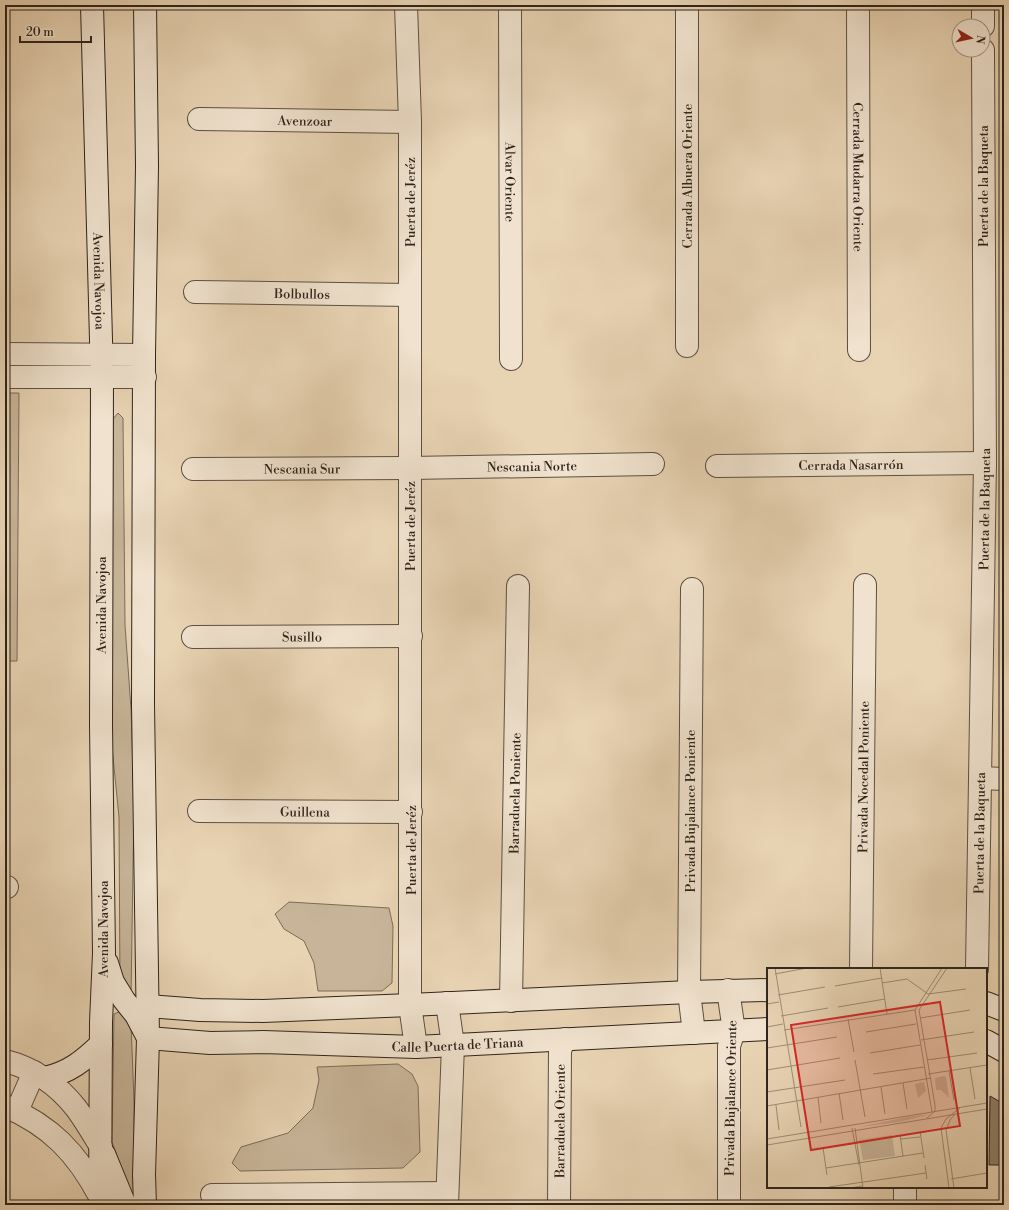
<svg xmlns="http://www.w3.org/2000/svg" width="1009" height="1210" viewBox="0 0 1009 1210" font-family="'Libre Bodoni',serif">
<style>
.green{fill:#c8b599;stroke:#7b6c5a}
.building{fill:#8f7f6b;stroke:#2e241c}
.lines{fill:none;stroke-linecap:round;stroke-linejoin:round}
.street-casing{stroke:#5c5042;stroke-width:24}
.secondary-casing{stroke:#2e241c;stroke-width:24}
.street{stroke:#f0e2ce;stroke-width:22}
.secondary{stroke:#f0e2ce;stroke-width:22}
.labels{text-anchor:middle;stroke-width:3;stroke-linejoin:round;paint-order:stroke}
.street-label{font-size:13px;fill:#2e241c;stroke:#f0e2ce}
.inset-road{fill:none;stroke:#9e8d77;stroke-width:1}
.view{fill:#d62828;fill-opacity:0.15;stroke:#d62828;stroke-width:2}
.inset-edge{fill:none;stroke:#2e241c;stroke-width:2}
</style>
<rect width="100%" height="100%" fill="#e8d3b3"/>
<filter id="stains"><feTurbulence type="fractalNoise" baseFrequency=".005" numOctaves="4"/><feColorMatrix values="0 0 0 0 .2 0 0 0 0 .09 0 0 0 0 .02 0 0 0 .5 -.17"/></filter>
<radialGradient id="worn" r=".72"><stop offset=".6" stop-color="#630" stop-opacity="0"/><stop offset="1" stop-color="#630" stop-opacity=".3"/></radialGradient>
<path class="green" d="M5,393H19L17,661H5Z
M118,413L123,418L125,625L131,709L134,805L131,995L120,990L119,817L111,737L113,419Z
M289,902L389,908L393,926L392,983L382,991H318L314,963L304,941L284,929L275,914Z
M121,1011L131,1023L134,1101V1202L112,1142L114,1014Z
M398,1064L412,1074L418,1086L420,1152L403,1168L240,1171L232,1163L241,1147L288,1133L313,1108L319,1080L317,1067Z"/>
<path class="building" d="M990,1096L1004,1104V1165H989Z"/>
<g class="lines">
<g class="street-casing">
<g id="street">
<path d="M406,5L410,122V1005L416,1047"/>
<path id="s1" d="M510,5L511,359"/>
<path d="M687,5V346"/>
<path id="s2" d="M858,5L859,350"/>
<path d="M983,5V26"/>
<path id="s3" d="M199,119L410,122"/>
<path id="s4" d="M195,292L410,295"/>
<path d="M5,354L144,355"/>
<path d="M5,377H145"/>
<path id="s5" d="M717,466L985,463"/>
<path id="s6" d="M193,469L410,468L653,464"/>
<path d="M692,589L689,992L694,1033"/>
<path id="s7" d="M193,637L411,636"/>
<path d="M980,778L1004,779"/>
<path id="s8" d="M199,811L411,812"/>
<path d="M5,887H7"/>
<path id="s9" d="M861,969L865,585"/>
<path id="s10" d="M977,969L985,463L983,50"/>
<path d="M728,990L734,1031L729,1046V1205"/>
<path id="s11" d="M511,1001L518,586"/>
<path d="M5,1061C33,1068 58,1085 76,1108C85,1120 93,1134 101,1147"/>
<path d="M5,1106C51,1126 77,1153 100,1197"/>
<path d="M17,1111L34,1072"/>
<path d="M212,1195L447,1193"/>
<path d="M447,1205L453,1045L447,1003"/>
<path id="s12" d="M559,1205L560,1050L565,1039"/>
<path d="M905,1205V1187"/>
</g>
</g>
<g class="secondary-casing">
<g id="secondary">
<path id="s13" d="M92,5L102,377L101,725L104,953L101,1022L100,1205"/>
<path d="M145,5L147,166L144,355L143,704L148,1038L144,1175L145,1205"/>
<path id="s14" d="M107,963L113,982L124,1000L136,1015L148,1038L210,1043L263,1042L416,1047L768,1029"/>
<path d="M986,1003L1004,1010"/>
<path d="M148,1006L200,1010L263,1011L410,1005L689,992L768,990"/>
<path d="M986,1041L1004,1051"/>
<path d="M45,1078C70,1072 83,1061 101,1044"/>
<path d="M104,1154L125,1205"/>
</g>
</g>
<use href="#street" class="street"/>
<use href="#secondary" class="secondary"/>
</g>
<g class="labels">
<g class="street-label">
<text dy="5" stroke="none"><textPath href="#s3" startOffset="106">Avenzoar</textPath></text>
<text transform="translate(687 176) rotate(-90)" y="5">Cerrada Albuera Oriente</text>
<text dy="5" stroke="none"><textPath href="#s2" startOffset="172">Cerrada Mudarra Oriente</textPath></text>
<text dy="5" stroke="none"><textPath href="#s1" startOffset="177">Alvar Oriente</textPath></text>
<text transform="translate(983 186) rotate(-90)" y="5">Puerta de la Baqueta</text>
<text transform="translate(410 202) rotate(-90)" y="5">Puerta de Jeréz</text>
<text dy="5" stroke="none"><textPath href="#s13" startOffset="276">Avenida Navojoa</textPath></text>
<text dy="5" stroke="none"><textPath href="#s4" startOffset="107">Bolbullos</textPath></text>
<text dy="5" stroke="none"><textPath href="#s5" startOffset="134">Cerrada Nasarrón</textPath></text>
<text dy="5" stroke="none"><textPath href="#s6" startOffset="339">Nescania Norte</textPath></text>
<text dy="5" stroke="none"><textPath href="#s6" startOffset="109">Nescania Sur</textPath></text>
<text dy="5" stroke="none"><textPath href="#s10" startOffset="460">Puerta de la Baqueta</textPath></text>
<text transform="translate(410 526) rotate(-90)" y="5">Puerta de Jeréz</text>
<text transform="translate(101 605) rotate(-90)" y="5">Avenida Navojoa</text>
<text dy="5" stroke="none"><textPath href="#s7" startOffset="109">Susillo</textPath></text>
<text dy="5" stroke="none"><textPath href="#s9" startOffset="192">Privada Nocedal Poniente</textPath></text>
<text dy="5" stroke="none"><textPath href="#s11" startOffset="208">Barraduela Poniente</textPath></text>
<text dy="5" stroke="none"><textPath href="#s8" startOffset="106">Guillena</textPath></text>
<text transform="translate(690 811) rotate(-90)" y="5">Privada Bujalance Poniente</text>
<text dy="5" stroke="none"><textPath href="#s10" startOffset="136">Puerta de la Baqueta</textPath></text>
<text transform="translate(411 850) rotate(-90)" y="5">Puerta de Jeréz</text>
<text transform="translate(103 929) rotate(-90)" y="5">Avenida Navojoa</text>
<text dy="5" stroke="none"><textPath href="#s14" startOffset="396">Calle Puerta de Triana</textPath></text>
<text transform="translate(730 1098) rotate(-89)" y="5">Privada Bujalance Oriente</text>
<text dy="5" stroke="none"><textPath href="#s12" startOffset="84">Barraduela Oriente</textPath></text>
</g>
</g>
<g transform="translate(767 968)">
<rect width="220" height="220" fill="#e8d3b3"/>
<path d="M177,108L179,109L182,130L174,122H169L168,110ZM157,114L159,123L151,130L148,116ZM164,146L132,154L92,159L140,149ZM125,167L128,188L96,192L92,172Z" fill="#c8b599"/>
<path class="inset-road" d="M8,0L34,159M113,0L120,46M8,6L40,0M115,15L140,11L161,26L199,21M68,18L115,10M11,27L58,19M0,36L12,34M71,39L118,31M14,48L61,40M153,50L203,42M81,51L87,84M0,59L16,56M17,62L148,42M99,64L149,56M154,72L207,64M0,80L70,69M103,85L153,77M88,92L98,149M160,92L210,85M203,100L208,131M0,102L73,90M182,103L187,132M106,106L157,99M161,106L220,97M136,115L140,141M114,119L118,146M0,124L78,112M72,125L76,152M51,129L54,155M9,137L12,162M0,138L164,110M165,144L148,42L175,0M160,150L168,143V137L152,42L180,0M85,160L92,197M88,160L96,220M153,163L157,190M133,167L136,188M0,171L220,135M134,171L153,169M0,177L220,141M158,197L160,211M59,200L156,185M60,207L56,180L90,175M184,211L220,205M62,219L159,205M83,220L95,218M182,220L174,160L179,151L193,140M187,220L179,162L183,152L188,146"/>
<path class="view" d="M173,34L193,158L44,182L24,57Z"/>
<rect width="220" height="220" class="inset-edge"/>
</g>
<rect width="1009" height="1210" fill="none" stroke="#e8d3b3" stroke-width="20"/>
<rect x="6" y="6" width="997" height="1198" fill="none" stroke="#2e241c" stroke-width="2"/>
<rect x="10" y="10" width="989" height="1190" fill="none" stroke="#2e241c"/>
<g transform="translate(971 38) rotate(99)"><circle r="19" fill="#f0e2ce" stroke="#a29687"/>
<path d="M0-3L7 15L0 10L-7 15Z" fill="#8f2418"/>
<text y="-6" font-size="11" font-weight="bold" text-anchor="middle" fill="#2e241c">N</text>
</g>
<path d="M20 36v6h71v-6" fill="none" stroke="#2e241c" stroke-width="2"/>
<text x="26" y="36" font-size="12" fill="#2e241c" stroke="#f0e2ce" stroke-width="3" paint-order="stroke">20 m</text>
<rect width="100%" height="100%" filter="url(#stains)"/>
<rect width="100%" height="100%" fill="url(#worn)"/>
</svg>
